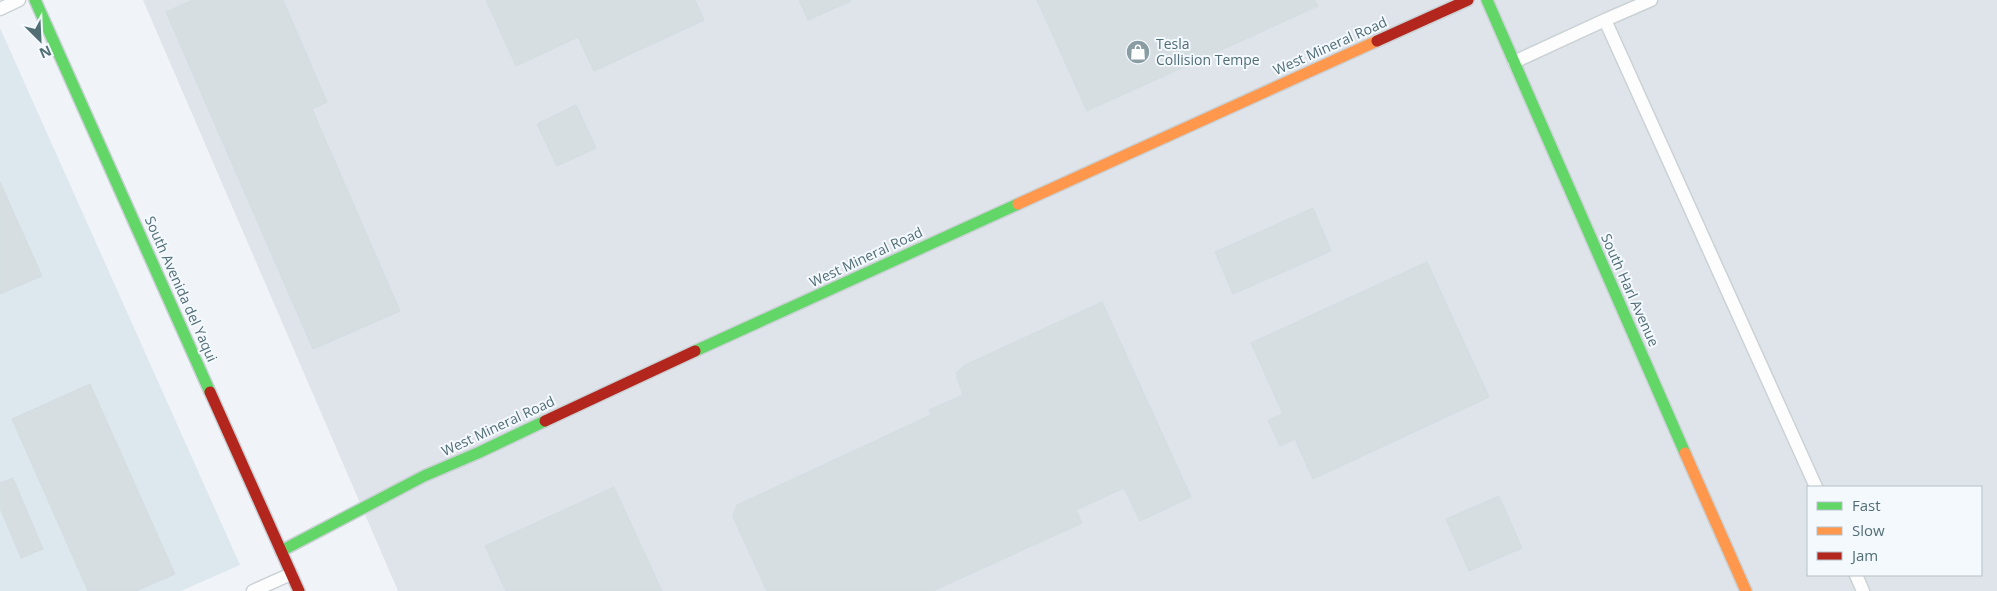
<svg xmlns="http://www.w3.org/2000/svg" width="1997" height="591" viewBox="0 0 1997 591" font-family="'Open Sans',sans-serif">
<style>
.residential{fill:#dde8ee}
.industrial{fill:#dee4e9;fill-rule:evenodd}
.building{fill:#d6dee1;stroke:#d3dde1}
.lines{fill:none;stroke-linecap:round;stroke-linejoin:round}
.lane-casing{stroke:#cbd2d5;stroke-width:15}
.fast-casing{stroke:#cad1d5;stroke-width:14}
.slow-casing{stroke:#cad1d5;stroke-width:14}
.jam-casing{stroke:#cad1d5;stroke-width:14}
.lane{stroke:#fdfdfe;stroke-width:12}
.fast{stroke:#63d668;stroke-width:11}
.slow{stroke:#ff974d;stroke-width:11}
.jam{stroke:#b3261e;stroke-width:11}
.labels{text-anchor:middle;stroke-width:4;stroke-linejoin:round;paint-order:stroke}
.poi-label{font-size:14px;fill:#526e75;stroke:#f4f9fe;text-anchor:start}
.street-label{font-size:14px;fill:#526e75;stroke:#f4f9fe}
</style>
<rect width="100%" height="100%" fill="#f0f4f8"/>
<path class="residential" d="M0,28L240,565L181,591H0Z"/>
<path class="industrial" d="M143,0H1997V591H398ZM1808,487H1981V575H1808Z"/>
<path class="building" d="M193,0H283L327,102L312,109L400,311L313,349L166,12Z
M486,0H695L704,20L594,71L578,37L516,66Z
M799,0H851V1L808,20Z
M1037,0H1315L1318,6L1087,111Z
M576,105L596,148L557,166L537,124Z
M0,182L42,276L0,294Z
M1313,208L1331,251L1233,294L1215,252Z
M1427,262L1489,397L1313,479L1295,439L1280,446L1268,420L1283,414L1251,343Z
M1102,302L1191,497L1140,521L1124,488L1076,510L1082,523L933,591H767L734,519L733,515L737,505L931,415L929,410L963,395L957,377V372L965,365Z
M90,384L175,574L136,591H88L12,419Z
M13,478L43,549L21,558L0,508V483Z
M614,487L662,591H506L485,546Z
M1499,496L1522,548L1469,571L1446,519Z"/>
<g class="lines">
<g class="lane-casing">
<path id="lane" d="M1651,0L1605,20L1816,487
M0,9L19,0
M1514,62L1605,20
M1856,575L1863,591
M253,591L291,574"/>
</g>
<g class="fast-casing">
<path id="fast" d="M35,0L210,392
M1487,0L1685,453
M695,351L1018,204
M281,551L424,476L480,452L545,421"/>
</g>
<g class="slow-casing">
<path id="slow" d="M1018,204L1377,41
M1685,453L1746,591"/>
</g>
<g class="jam-casing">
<path id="jam" d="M1377,41L1468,0
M210,392L299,591
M545,421L695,351"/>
</g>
<use href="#lane" class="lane"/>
<use href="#fast" class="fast"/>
<use href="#slow" class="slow"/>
<use href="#jam" class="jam"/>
</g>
<defs>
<g id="shop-disc" transform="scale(1.25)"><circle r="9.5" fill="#899da3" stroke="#f4f9fe"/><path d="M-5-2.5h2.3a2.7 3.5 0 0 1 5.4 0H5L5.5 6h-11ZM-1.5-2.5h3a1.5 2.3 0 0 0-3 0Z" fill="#fff"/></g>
</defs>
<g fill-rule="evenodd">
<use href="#shop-disc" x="1138" y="52"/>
</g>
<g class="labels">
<g class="poi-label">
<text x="1156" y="49">Tesla<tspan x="1156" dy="16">Collision Tempe</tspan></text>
</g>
<g class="street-label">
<text transform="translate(1330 46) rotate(-24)" y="5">West Mineral Road</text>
<text transform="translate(866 257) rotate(-25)" y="5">West Mineral Road</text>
<text transform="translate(181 289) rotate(66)" y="5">South Avenida del Yaqui</text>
<text transform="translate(1630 290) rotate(66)" y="5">South Harl Avenue</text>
<text transform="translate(498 426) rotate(-25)" y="5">West Mineral Road</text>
</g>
</g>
<rect x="1807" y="486" width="175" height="90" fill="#f4f9fe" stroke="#b3c1c7"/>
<rect x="1817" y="502" width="25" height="8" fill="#63d668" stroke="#b3c1c7"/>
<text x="1852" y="511" font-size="15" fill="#526e75">Fast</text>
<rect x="1817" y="527" width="25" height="8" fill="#ff974d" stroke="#b3c1c7"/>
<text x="1852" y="536" font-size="15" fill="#526e75">Slow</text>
<rect x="1817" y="552" width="25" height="8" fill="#b3261e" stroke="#b3c1c7"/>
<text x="1852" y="561" font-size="15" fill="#526e75">Jam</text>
<g transform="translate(40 40) rotate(156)" stroke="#f4f9fe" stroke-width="4" paint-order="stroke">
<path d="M0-4L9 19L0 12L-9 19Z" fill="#526e75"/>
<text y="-8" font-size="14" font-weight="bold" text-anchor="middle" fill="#526e75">N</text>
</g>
</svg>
